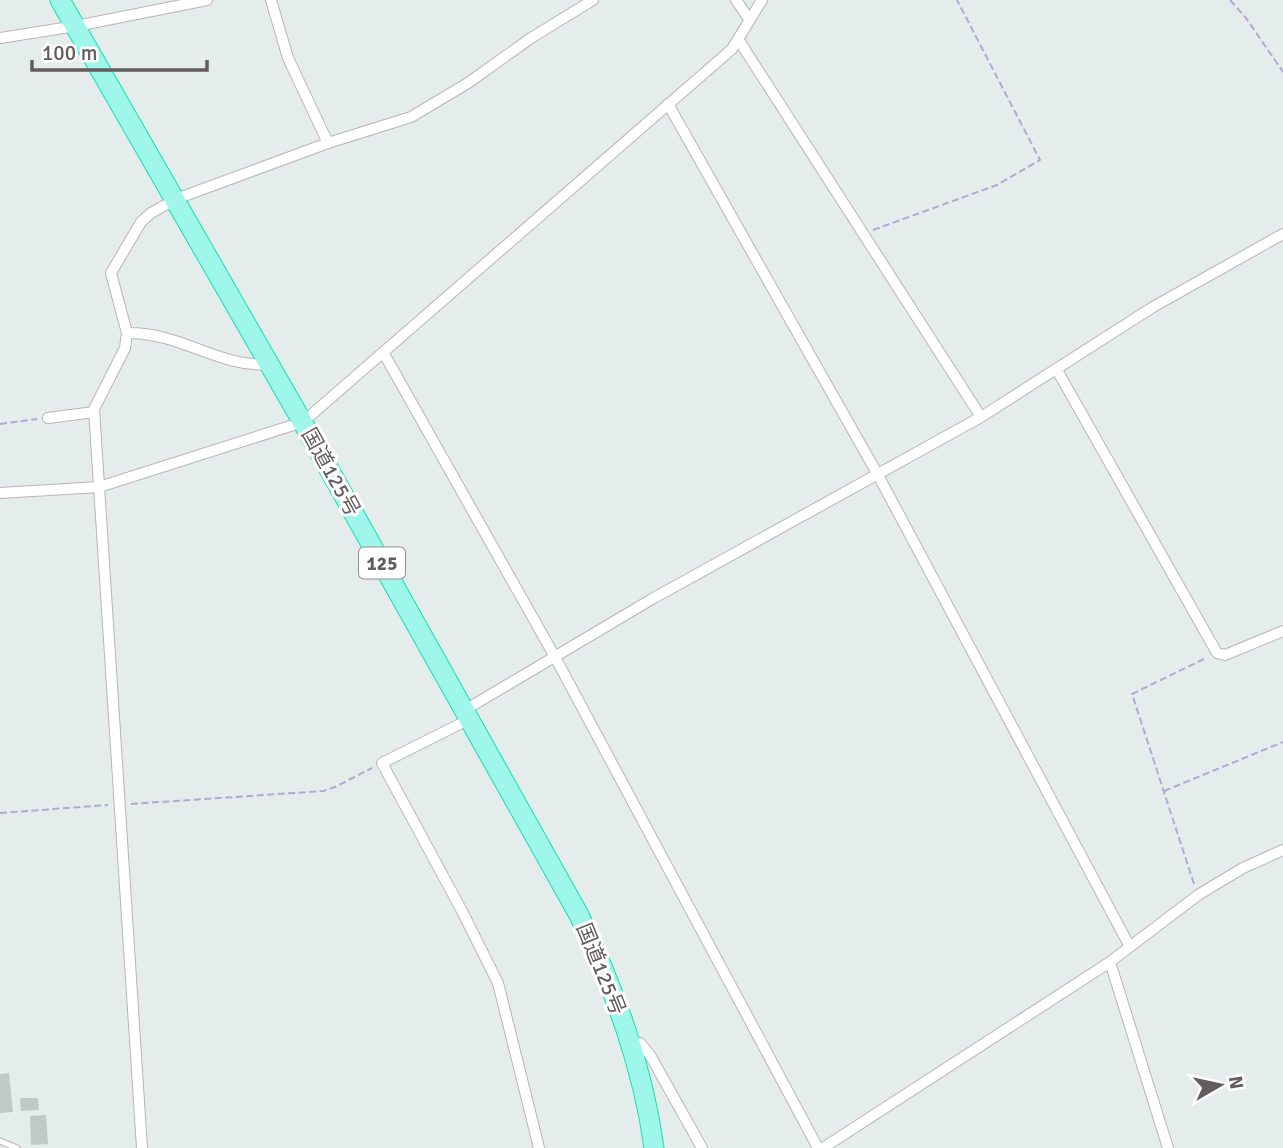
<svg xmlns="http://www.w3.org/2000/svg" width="1283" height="1148" viewBox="0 0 1283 1148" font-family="Signika,'Noto Sans JP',sans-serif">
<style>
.building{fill:#c0c9c7}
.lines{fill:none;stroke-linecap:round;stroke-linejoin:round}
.service-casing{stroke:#bab4b5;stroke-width:7}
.minor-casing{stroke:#bab4b5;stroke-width:12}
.trunk-casing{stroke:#10e1af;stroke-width:21}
.path{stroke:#b5a6d4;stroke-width:2;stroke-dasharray:7 3.5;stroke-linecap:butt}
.service{stroke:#fff;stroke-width:5}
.minor{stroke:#fff;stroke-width:10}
.trunk{stroke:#9ff7ec;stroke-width:19}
.labels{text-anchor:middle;stroke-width:6;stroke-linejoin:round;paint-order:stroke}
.shield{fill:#fff;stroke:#928d8e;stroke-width:2}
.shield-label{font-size:19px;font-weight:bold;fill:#635c5e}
.street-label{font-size:21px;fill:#635c5e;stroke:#fff}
</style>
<rect width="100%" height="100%" fill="#e4edec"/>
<path class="building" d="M9,1073L13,1112L0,1113V1074Z
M20,1098H38L39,1110L21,1111Z
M46,1115L48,1144L31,1145L30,1116Z"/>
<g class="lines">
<g class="service-casing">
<path id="service" d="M0,1141L17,1148"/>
</g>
<g class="minor-casing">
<path id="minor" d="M271,0L288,58L328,143
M736,0L749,19
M0,38L76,26L207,0
M738,39L981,417
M668,104L878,475L1130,947
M127,333C181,332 221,369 270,364
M383,352L555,657L818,1148
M1057,370L1217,653L1225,655L1283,631
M48,418L94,412
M0,493L99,487L303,422L732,49L762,0
M465,710L652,599L981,417L1153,307L1283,234
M470,719L382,763L462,911L498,983L539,1148
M1110,962L1168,1148
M630,1043H640L650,1055L702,1148
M142,1148L94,409L125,348L127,333L111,273L141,222L151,213L176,199L328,143L411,117L468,83L531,38L593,0
M823,1148L1110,962L1198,895L1243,868L1283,850"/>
</g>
<g class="trunk-casing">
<path id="trunk" d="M60,0L307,430L579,915C614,989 643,1066 654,1148"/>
</g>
<path class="path" d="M1230,0L1246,18L1283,72
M873,230L997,185L1040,160L957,0
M0,424L37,419
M1164,791L1283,742
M131,804L323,791L335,787L372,768
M0,813L108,805
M1194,884L1132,694L1206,658"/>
<use href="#service" class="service"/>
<use href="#minor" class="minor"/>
<use href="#trunk" class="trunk"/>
</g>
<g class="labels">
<rect class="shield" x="359" y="547.5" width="46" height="31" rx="5"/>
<g class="shield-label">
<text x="382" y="570">125</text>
</g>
<g class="street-label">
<text transform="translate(331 472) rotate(61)" y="7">国道125号</text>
<text transform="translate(601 969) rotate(68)" y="7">国道125号</text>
</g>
</g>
<g transform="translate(1220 1085) rotate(81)" stroke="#ffffff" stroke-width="5" paint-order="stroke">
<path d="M0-5L12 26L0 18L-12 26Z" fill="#635c5e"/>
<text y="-10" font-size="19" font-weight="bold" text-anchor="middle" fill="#635c5e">N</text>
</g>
<path d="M32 60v10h175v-10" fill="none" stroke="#635c5e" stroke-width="3.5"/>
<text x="42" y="60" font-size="21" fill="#635c5e" stroke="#ffffff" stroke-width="5" paint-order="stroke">100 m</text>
</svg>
